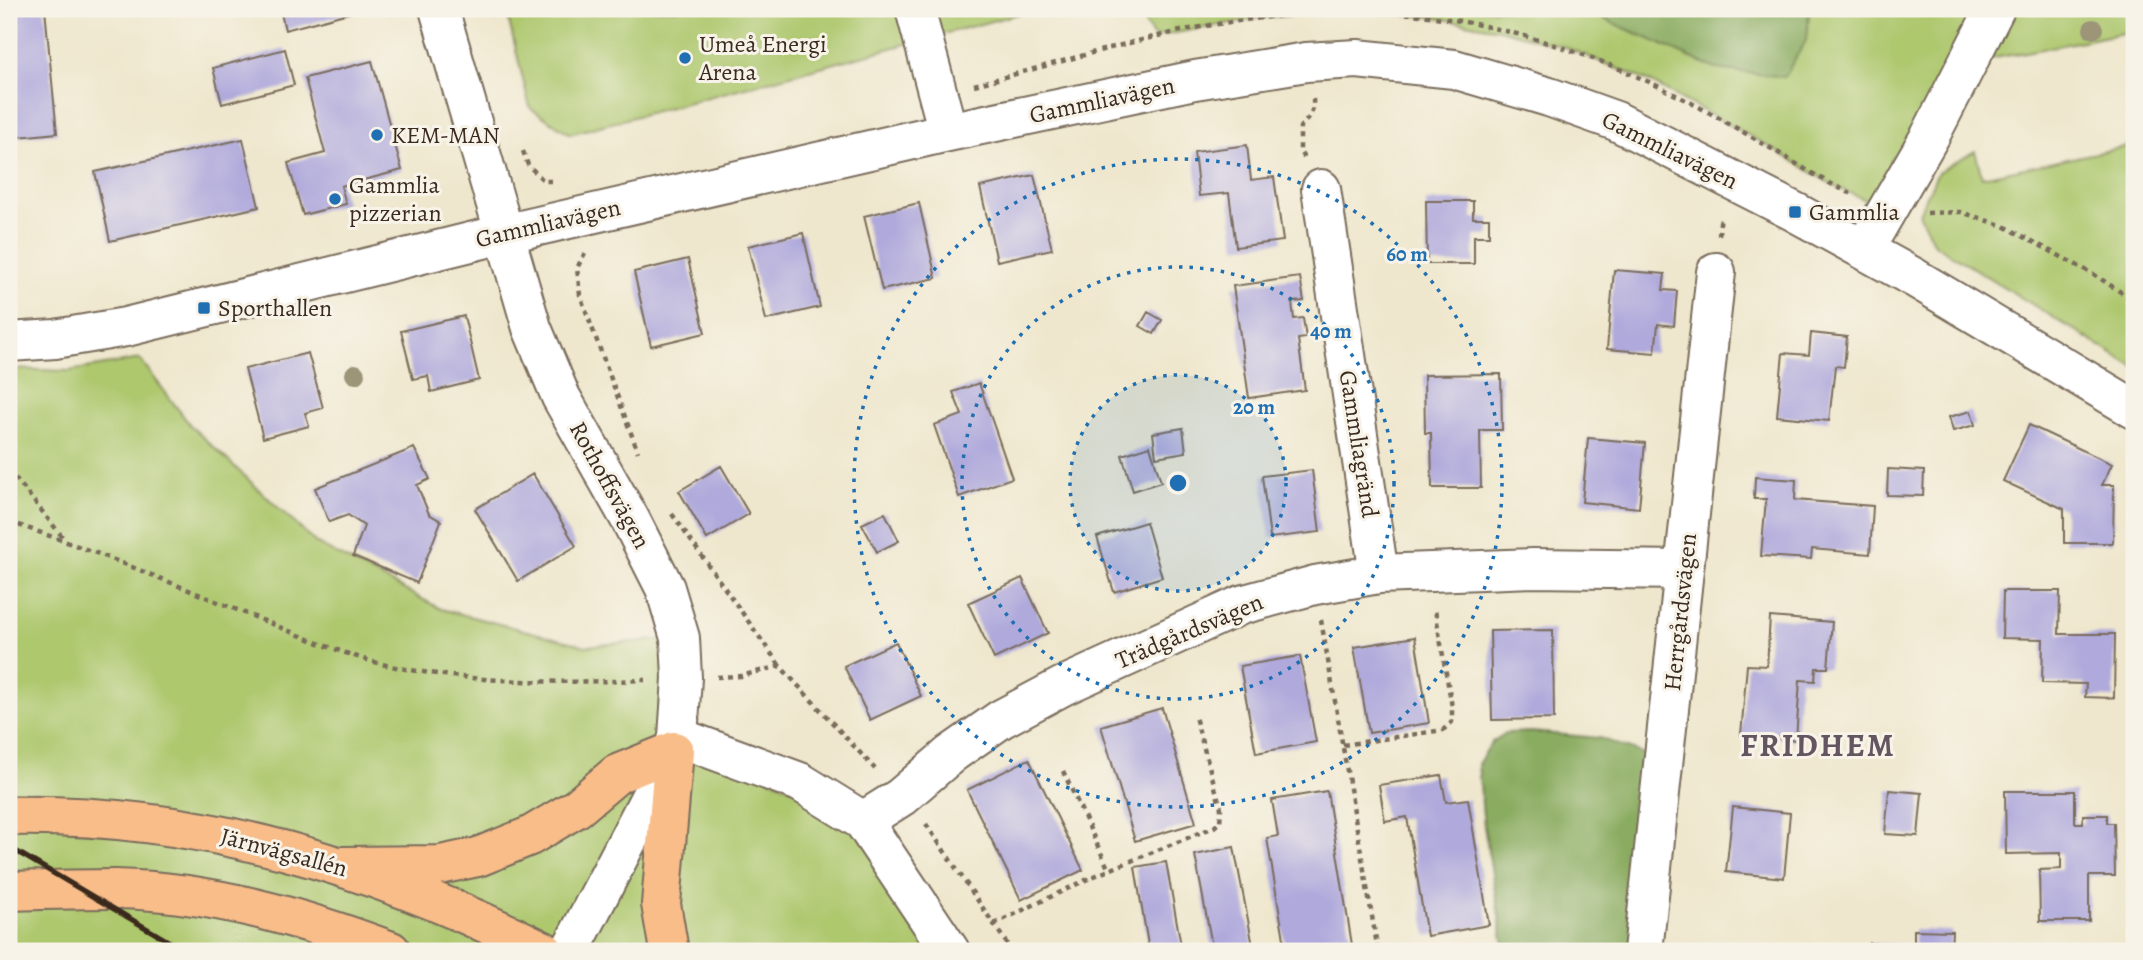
<svg xmlns="http://www.w3.org/2000/svg" width="2143" height="960" viewBox="0 0 2143 960" font-family="Alegreya,serif">
<style>
.green{fill:#aec86e;stroke:#747946;stroke-width:2}
.forest{fill:#8aac61;stroke:#626b40;stroke-width:2}
.building{fill:#afa9dc}
.lines{fill:none;stroke-linecap:round;stroke-linejoin:round}
.minor-casing{stroke:#7a6c5b;stroke-width:42}
.major-casing{stroke:#7a6c5b;stroke-width:42}
.path{stroke:#7a6c5b;stroke-width:4.5;stroke-dasharray:5 5;stroke-linecap:butt}
.minor{stroke:#fff;stroke-width:38}
.major{stroke:#f8bd89;stroke-width:38}
.rail{stroke:#3b2a1e;stroke-width:5}
.tree{fill:#9c9578}
.ring{fill:none;stroke:#1f6fb2;stroke-width:3.5;stroke-dasharray:3.5 7}
.poi-dot{fill:#1f6fb2;stroke:#f7f3e8;stroke-width:2.5}
.labels{text-anchor:middle;stroke-width:6;stroke-linejoin:round;paint-order:stroke}
.poi-label{font-size:24px;fill:#3b2a1e;stroke:#f7f3e8;text-anchor:start}
.street-label{font-size:24px;fill:#3b2a1e;stroke:#f7f3e8}
.district-label{font-size:32px;font-weight:bold;letter-spacing:2px;fill:#645660;stroke:#f7f3e8}
.centre{fill:#1f6fb2;stroke:#f7f3e8;stroke-width:3.5}
.ring-label{font-size:21px;text-anchor:middle;font-weight:bold;fill:#1f6fb2;stroke:#f7f3e8;stroke-width:6;stroke-linejoin:round;paint-order:stroke}
</style>
<rect width="100%" height="100%" fill="#f7f3e8"/>
<filter id="ink" filterUnits="userSpaceOnUse"><feTurbulence type="fractalNoise" baseFrequency=".0143" numOctaves="2"/><feDisplacementMap in="SourceGraphic" scale="14" xChannelSelector="R" yChannelSelector="G"/><feConvolveMatrix kernelMatrix="1 2 1 2 8 2 1 2 1" color-interpolation-filters="sRGB"/></filter>
<filter id="wash" filterUnits="userSpaceOnUse"><feTurbulence type="fractalNoise" baseFrequency=".00686" numOctaves="4" result="noise"/><feDisplacementMap in="SourceGraphic" scale="28" xChannelSelector="R" yChannelSelector="G"/><feGaussianBlur stdDeviation="1.57" result="paint"/><feColorMatrix in="noise" values="0 0 0 0 0 0 0 0 0 0 0 0 0 0 0 0 0 1.4 0 .05"/><feComposite in="paint" operator="in"/></filter>
<g filter="url(#wash)">
<rect width="100%" height="100%" fill="#efe7cd"/>
<path class="green" d="M506,9H1037L570,134L530,108Z
M1164,9H1582L1716,69L1807,39L1809,9H2134V31L1969,63L1887,209L1838,188L1763,143L1648,81L1565,47L1499,29L1431,17L1352,11L1260,18L1154,37L1139,15Z
M2134,145V367L1934,244L1919,213L1938,172L1975,151L1982,177Z
M140,359L191,426L317,544L441,609L586,646L680,638L679,737L863,821L950,951H9V369L69,371Z"/>
<path class="forest" d="M1582,9H1809L1807,39L1784,77L1716,69Z
M1531,732L1600,738L1663,761L1643,951H1505L1484,826L1478,764L1492,742L1506,733Z"/>
<g id="blocks">
<path class="building" d="M9,9H45L57,133L9,138Z
M280,9H360V10L285,30Z
M285,49L294,85L222,104L213,68Z
M372,61L402,170L341,186L346,204L303,215L288,163L325,153L305,78Z
M243,139L259,207L110,241L95,172Z
M1247,145L1251,180L1274,177L1283,241L1236,247L1229,193L1199,196L1194,152Z
M1034,175L1052,249L997,261L980,187Z
M1426,201H1473V218H1489V236H1474V264H1427Z
M919,203L936,278L882,290L864,216Z
M803,233L820,307L766,320L748,246Z
M688,259L705,333L651,346L634,272Z
M1614,270L1665,274L1663,290L1677,291L1674,326L1658,324L1655,353L1607,349Z
M1300,277L1304,301L1292,302L1294,319L1303,318L1306,338L1298,339L1305,390L1249,398L1233,286Z
M1148,312L1162,320L1154,334L1140,326Z
M464,316L479,380L431,392L428,376L413,379L401,331Z
M1811,333L1847,337L1844,367L1835,366L1829,421L1777,416L1783,353L1809,355Z
M308,353L323,408L305,413L309,426L263,438L245,369Z
M1501,374L1502,430H1480L1481,488H1432L1431,433H1425L1424,375Z
M979,383L1012,478L959,497L934,425L962,415L953,392Z
M1971,411L1975,425L1953,431L1949,417Z
M2029,425L2112,464L2102,485H2114L2113,543H2064V509L2003,481Z
M1183,428L1186,452L1156,457L1153,433Z
M1588,438L1645,443L1639,508L1582,502Z
M1150,446L1161,482L1133,491L1122,455Z
M414,448L430,479L417,485L429,514L441,521L417,583L353,556L364,526L348,515L329,522L315,488Z
M721,466L749,514L707,539L679,491Z
M1888,469L1924,471L1923,496L1887,495Z
M1312,470L1320,532L1270,538L1262,476Z
M533,474L576,546L518,581L475,509Z
M1755,477L1796,480L1795,500L1873,506L1870,554L1812,549L1811,559L1761,556L1766,499H1754Z
M885,513L899,541L877,552L862,524Z
M1146,522L1162,577L1114,592L1097,537Z
M1022,578L1048,633L994,659L968,603Z
M2003,591H2060L2059,634H2115L2114,698L2085,697L2086,684L2042,683L2043,639L2002,638Z
M1770,617L1832,622L1828,668H1816L1815,681L1800,680L1796,740L1741,735L1747,665L1767,666Z
M1553,630L1554,719L1492,720L1490,631Z
M1415,637L1429,723L1369,733L1354,647Z
M896,642L921,696L870,720L844,666Z
M1300,656L1316,742L1256,753L1240,666Z
M1162,708L1196,823L1135,841L1101,726Z
M1029,759L1083,870L1021,900L967,790Z
M1441,775L1446,802L1468,799L1489,925L1427,936L1407,817L1385,821L1379,785Z
M1889,790L1922,793L1918,836L1885,834Z
M1327,791L1353,951H1286L1267,838L1278,836L1272,800Z
M2005,791H2075V823H2083V815H2107V823H2114L2115,876H2089V921H2040L2039,870L2061,869V853L2006,854Z
M1733,807L1790,813L1784,878L1726,872Z
M1234,847L1254,951H1213L1195,855Z
M1166,862L1182,951H1149L1135,867Z
M1914,930L1952,931L1951,951H1869V943L1914,945Z
M2071,947H2134V951H2071Z"/>
</g>
</g>
<g filter="url(#ink)">
<use href="#blocks" fill-opacity="0" stroke="#7a6c5b" stroke-width="2"/>
<g class="lines">
<g class="minor-casing">
<path id="minor" d="M439,9L532,328L561,397L630,519L665,588L680,638L682,678L678,737L674,751L570,951
M915,9L948,132
M1321,189L1379,574
M1864,250L1930,136L1995,9
M9,342L55,339L126,327L503,234L948,132L1195,80L1306,62L1357,59L1454,69L1549,97L1616,121L1795,212L1915,278L2134,409
M678,737L800,782L863,821L950,951
M863,821L901,797L951,754L1001,719L1063,686L1241,605L1315,585L1379,574L1533,568L1684,570
M1643,951L1716,272"/>
</g>
<g class="major-casing">
<path id="major" d="M9,816C200,812 375,867 544,951
M342,866L440,865L478,857L530,836L577,808L617,774L674,751L661,904L669,951
M9,891C44,890 80,889 116,889C210,891 304,918 391,951"/>
</g>
<path class="path" d="M1260,18L1267,9
M974,85C1069,61 1164,28 1262,18C1291,14 1322,12 1351,11C1450,10 1558,40 1647,81C1691,101 1735,127 1777,152C1802,167 1828,184 1855,195
M523,151L528,165L544,181H556
M1304,158L1300,152V127C1309,118 1314,113 1313,99
M1927,213L1961,212L2004,226L2095,275L2134,301
M1719,235L1720,222L1724,217
M585,253L577,268L580,295L638,452
M9,470L65,540
M672,514L780,666
M9,522C95,550 178,586 262,620C302,636 344,655 386,665C472,684 558,683 645,680
M1321,620L1378,951
M717,677L741,676L780,666L875,769
M1343,745L1443,730L1452,722V707L1435,610
M1063,771L1109,870
M926,824L1012,951
M994,924L1092,877L1214,827L1220,822L1221,808L1195,717"/>
<use href="#minor" class="minor"/>
<use href="#major" class="major"/>
<path class="rail" d="M9,847L185,951"/>
</g>
<g class="tree">
<circle cx="2093" cy="29" r="10"/>
<circle cx="355" cy="374" r="10"/>
</g>
</g>
<circle cx="1178" cy="483" r="108" fill="#1f6fb2" fill-opacity=".12"/>
<g class="ring">
<circle cx="1178" cy="483" r="108"/>
<circle cx="1178" cy="483" r="216"/>
<circle cx="1178" cy="483" r="324"/>
</g>
<g class="poi-dot">
<circle cx="685" cy="58" r="7"/>
<circle cx="377" cy="135" r="7"/>
<circle cx="335" cy="199" r="7"/>
<rect x="1788" y="205" width="14" height="14" rx="3.5"/>
<rect x="197" y="301" width="14" height="14" rx="3.5"/>
</g>
<g class="labels">
<g class="poi-label">
<text x="699" y="52">Umeå Energi<tspan x="699" dy="28">Arena</tspan></text>
<text x="391" y="143">KEM-MAN</text>
<text x="349" y="193">Gammlia<tspan x="349" dy="28">pizzerian</tspan></text>
<text x="1809" y="220">Gammlia</text>
<text x="218" y="316">Sporthallen</text>
</g>
<g class="street-label">
<text transform="translate(1102 100) rotate(-12)" y="8">Gammliavägen</text>
<text transform="translate(1670 150) rotate(26)" y="8">Gammliavägen</text>
<text transform="translate(548 223) rotate(-13)" y="8">Gammliavägen</text>
<text transform="translate(1359 444) rotate(81)" y="8">Gammliagränd</text>
<text transform="translate(610 485) rotate(61)" y="8">Rothoffsvägen</text>
<text transform="translate(1680 612) rotate(-84)" y="8">Herrgårdsvägen</text>
<text transform="translate(1189 631) rotate(-23)" y="8">Trädgårdsvägen</text>
<text transform="translate(284 852) rotate(15)" y="8">Järnvägsallén</text>
</g>
<g class="district-label">
<text x="1818" y="756">FRIDHEM</text>
</g>
</g>
<circle cx="1178" cy="483" r="10" class="centre"/>
<g class="ring-label">
<text x="1407" y="261">60 m</text>
<text x="1331" y="338">40 m</text>
<text x="1254" y="414">20 m</text>
</g>
<rect width="2143" height="960" fill="none" stroke="#f7f3e8" stroke-width="35"/>
</svg>
